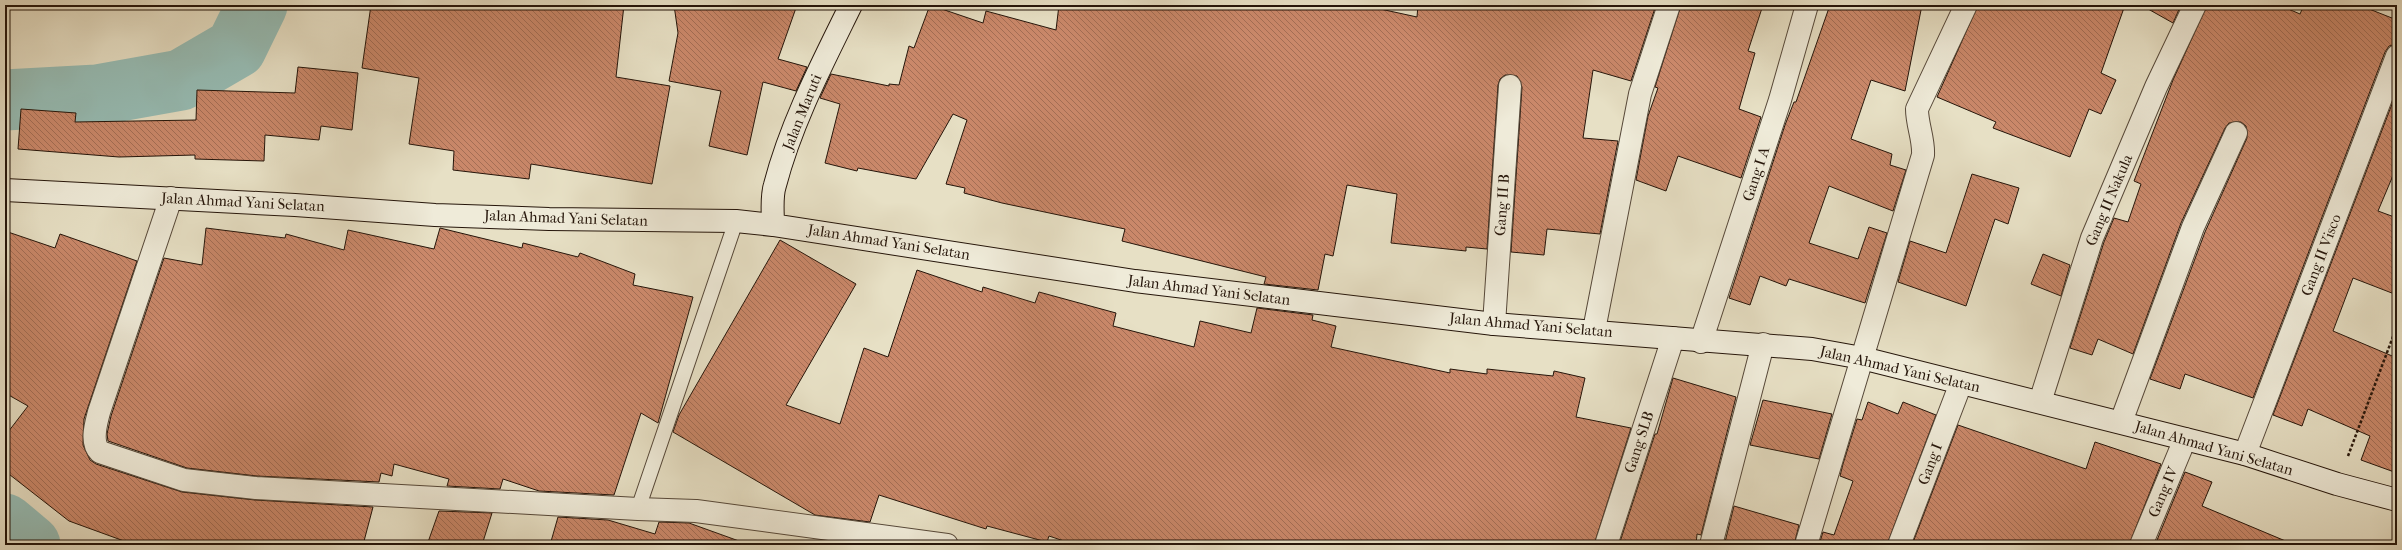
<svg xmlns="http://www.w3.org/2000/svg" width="2402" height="550" viewBox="0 0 2402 550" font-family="'IM FELL French Canon',serif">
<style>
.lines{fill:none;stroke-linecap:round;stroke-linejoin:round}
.river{stroke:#97bdb5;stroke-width:61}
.building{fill:url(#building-back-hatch);stroke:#25150a}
.lane-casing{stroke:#564839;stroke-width:16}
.street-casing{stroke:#564839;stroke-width:24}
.secondary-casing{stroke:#25150a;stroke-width:24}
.path{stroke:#25150a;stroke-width:2.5;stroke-dasharray:3 2;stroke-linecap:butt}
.lane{stroke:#efebd9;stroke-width:14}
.street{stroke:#efebd9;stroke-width:22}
.secondary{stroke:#efebd9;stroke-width:22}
.labels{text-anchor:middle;stroke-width:3.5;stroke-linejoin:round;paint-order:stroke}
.street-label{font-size:15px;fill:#25150a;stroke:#efebd9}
</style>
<defs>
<pattern id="building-back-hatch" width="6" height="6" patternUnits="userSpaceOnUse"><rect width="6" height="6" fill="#ca886a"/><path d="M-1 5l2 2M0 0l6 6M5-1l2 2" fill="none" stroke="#a46e55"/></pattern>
</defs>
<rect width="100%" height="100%" fill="#e7e0c5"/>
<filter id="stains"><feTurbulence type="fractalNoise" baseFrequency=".005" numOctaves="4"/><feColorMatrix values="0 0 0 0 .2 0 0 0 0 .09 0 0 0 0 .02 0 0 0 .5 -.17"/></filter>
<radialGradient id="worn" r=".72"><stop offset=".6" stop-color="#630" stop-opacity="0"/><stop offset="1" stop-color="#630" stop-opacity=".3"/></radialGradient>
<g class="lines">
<path class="river" d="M5,100L97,95L181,80L236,48L257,5
M5,524L30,545"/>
</g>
<path class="building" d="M371,5H624L616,77L670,86L652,184L531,164L529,179L453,170L454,151L409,144L419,78L362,68Z
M674,5H797L778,59L807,67L796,91L763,82L747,155L709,146L721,91L669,81L678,33Z
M930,5L983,23L986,11L1056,30L1059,5H1362L1417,17L1418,5H1656L1631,81L1593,70L1583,138L1618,141L1600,234L1547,229L1544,255L1511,252L1522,87L1517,76L1505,75L1500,79L1498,85L1487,249L1466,247V251L1391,243L1397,194L1347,185L1333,256L1325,254L1318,290L1264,284L1266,277L1122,241L1125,229L1002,203L964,193L965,188L946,184L967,120L953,114L916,179L858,168L857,171L825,163L840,104L820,98L831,74L889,86V84L899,85L909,46L914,48Z
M1681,5H1763L1748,51L1755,53L1739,109L1761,117L1741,178L1678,156L1666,191L1636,180L1648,116L1658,88L1655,87Z
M1830,5H1922L1905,91L1871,80L1851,139L1892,154L1890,165L1906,170L1893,211L1829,186L1809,243L1858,259L1869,227L1887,233L1865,303L1789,279L1786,286L1760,276L1750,305L1729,298L1785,125L1794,102H1796Z
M1978,5H2125L2101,73L2116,80L2101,114L2089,109L2070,157L1993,128L1996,122L1937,97Z
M2141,5H2181L2173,23Z
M2207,5H2279L2300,14L2304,5H2359L2397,20V44L2389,46L2385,52L2253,398L2185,374L2180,389L2150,379L2205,232L2247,138L2246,126L2241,122L2229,123L2225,128L2181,223L2133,354L2098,339L2092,355L2070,348L2104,242L2114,218L2128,222L2141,184L2134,181L2173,80Z
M298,67L358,73L352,130L321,126L319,140L265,135L264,161L195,159V155L119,157L18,149L21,109L76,113L75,122L196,120L197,90L295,93Z
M2397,91V166L2378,211L2397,218V295L2353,278L2333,331L2397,358V473L2361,460L2370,436L2308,409L2302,426L2273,415Z
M1972,174L2019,188L2008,224L1995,219L1966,306L1898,282L1910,241L1946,253Z
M206,228L285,238L286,234L344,250L348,230L434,249L440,228L522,248L523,243L578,257L580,253L635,274L633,285L693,297L658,423L641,413L614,495L539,491L503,479L500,489L447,486L449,479L394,464L392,476L381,473L379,482L257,476L187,468L108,441L107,434L111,416L164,258L202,265Z
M5,231L55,248L60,234L137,261L84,419L83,445L90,460L96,464L182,492L255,500L373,507L363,545H135L69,521L5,471V436L28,406L5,393Z
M780,240L856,284L786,405L840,424L864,348L888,357L917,270L982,292L983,287L1035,303L1039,292L1116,313L1113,326L1194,347L1200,321L1251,333L1257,308L1313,315L1312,320L1336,326L1331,347L1450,373V369L1487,374V369L1553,376L1554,371L1585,378L1576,417L1631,428L1594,545H1076L1049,536L1047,542L987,526L986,529L879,495L870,522L815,515L673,432L679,415Z
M2043,254L2070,265L2061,296L2031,284Z
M1673,378L1736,397L1701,535L1697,534L1696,545H1619L1655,434H1657Z
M1763,400L1832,414L1819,459L1750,445Z
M1868,402L1898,414L1903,402L1936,415L1887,545H1819L1823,532L1834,535L1853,481L1840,476L1843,464L1857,419L1862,420Z
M1958,425L2086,469L2095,442L2161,464L2129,545H1912Z
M2185,472L2212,482L2202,506L2295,545H2155Z
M1734,506L1799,525L1794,545H1735L1725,542Z
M439,511L492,513L482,545H427Z
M558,517L608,520L655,534L659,522L689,523L739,541V545H550Z"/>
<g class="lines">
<g class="lane-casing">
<path id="lane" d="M638,509L736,221"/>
</g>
<g class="street-casing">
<path id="street" d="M171,198L99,412C96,424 90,442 100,452L184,480L256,488L638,509L696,511L947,545
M1494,324L1510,86
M1594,330L1640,94L1669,5
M1701,342L1780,100L1807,5
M2040,402L2092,238L2156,87L2195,5
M2121,422L2193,227L2236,133
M2245,454L2397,56
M1606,545L1673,338
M1711,545L1763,344
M1806,545L1923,155C1924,139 1917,125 1917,109L1966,5
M1899,545L1961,383
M2141,545L2185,439"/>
</g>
<g class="secondary-casing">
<path id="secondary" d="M5,190L295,205L435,215L549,219L736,221L773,225L1135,281L1494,324L1812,349L1862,358L2245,454L2337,484L2397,500
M773,225C773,212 771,197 775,185C791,123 823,62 851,5"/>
</g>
<path class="path" d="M2348,456L2397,326"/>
<use href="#lane" class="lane"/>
<use href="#street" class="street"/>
<use href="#secondary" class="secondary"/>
</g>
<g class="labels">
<g class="street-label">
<text transform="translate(802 112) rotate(-68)" y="5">Jalan Maruti</text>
<text transform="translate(1756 174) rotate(-72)" y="5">Gang I A</text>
<text transform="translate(2109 200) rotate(-67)" y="5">Gang II Nakula</text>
<text transform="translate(243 202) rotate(3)" y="5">Jalan Ahmad Yani Selatan</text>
<text transform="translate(1502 205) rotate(-86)" y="5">Gang II B</text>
<text transform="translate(566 218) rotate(2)" y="5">Jalan Ahmad Yani Selatan</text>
<text transform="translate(889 242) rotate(9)" y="5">Jalan Ahmad Yani Selatan</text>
<text transform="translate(2321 255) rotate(-69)" y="5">Gang II Visco</text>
<text transform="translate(1209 290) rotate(7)" y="5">Jalan Ahmad Yani Selatan</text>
<text transform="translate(1531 325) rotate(5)" y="5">Jalan Ahmad Yani Selatan</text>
<text transform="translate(1900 369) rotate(13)" y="5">Jalan Ahmad Yani Selatan</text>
<text transform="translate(1639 442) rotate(-72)" y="5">Gang SLB</text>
<text transform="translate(2214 448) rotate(16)" y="5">Jalan Ahmad Yani Selatan</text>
<text transform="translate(1930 464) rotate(-69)" y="5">Gang I</text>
<text transform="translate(2163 492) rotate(-67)" y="5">Gang IV</text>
</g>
</g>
<rect width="2402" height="550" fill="none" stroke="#e7e0c5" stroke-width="20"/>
<rect x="6" y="6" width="2390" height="538" fill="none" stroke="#25150a" stroke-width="2"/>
<rect x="10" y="10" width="2382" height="530" fill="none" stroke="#25150a"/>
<rect width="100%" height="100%" filter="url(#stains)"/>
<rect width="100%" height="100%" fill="url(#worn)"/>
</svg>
